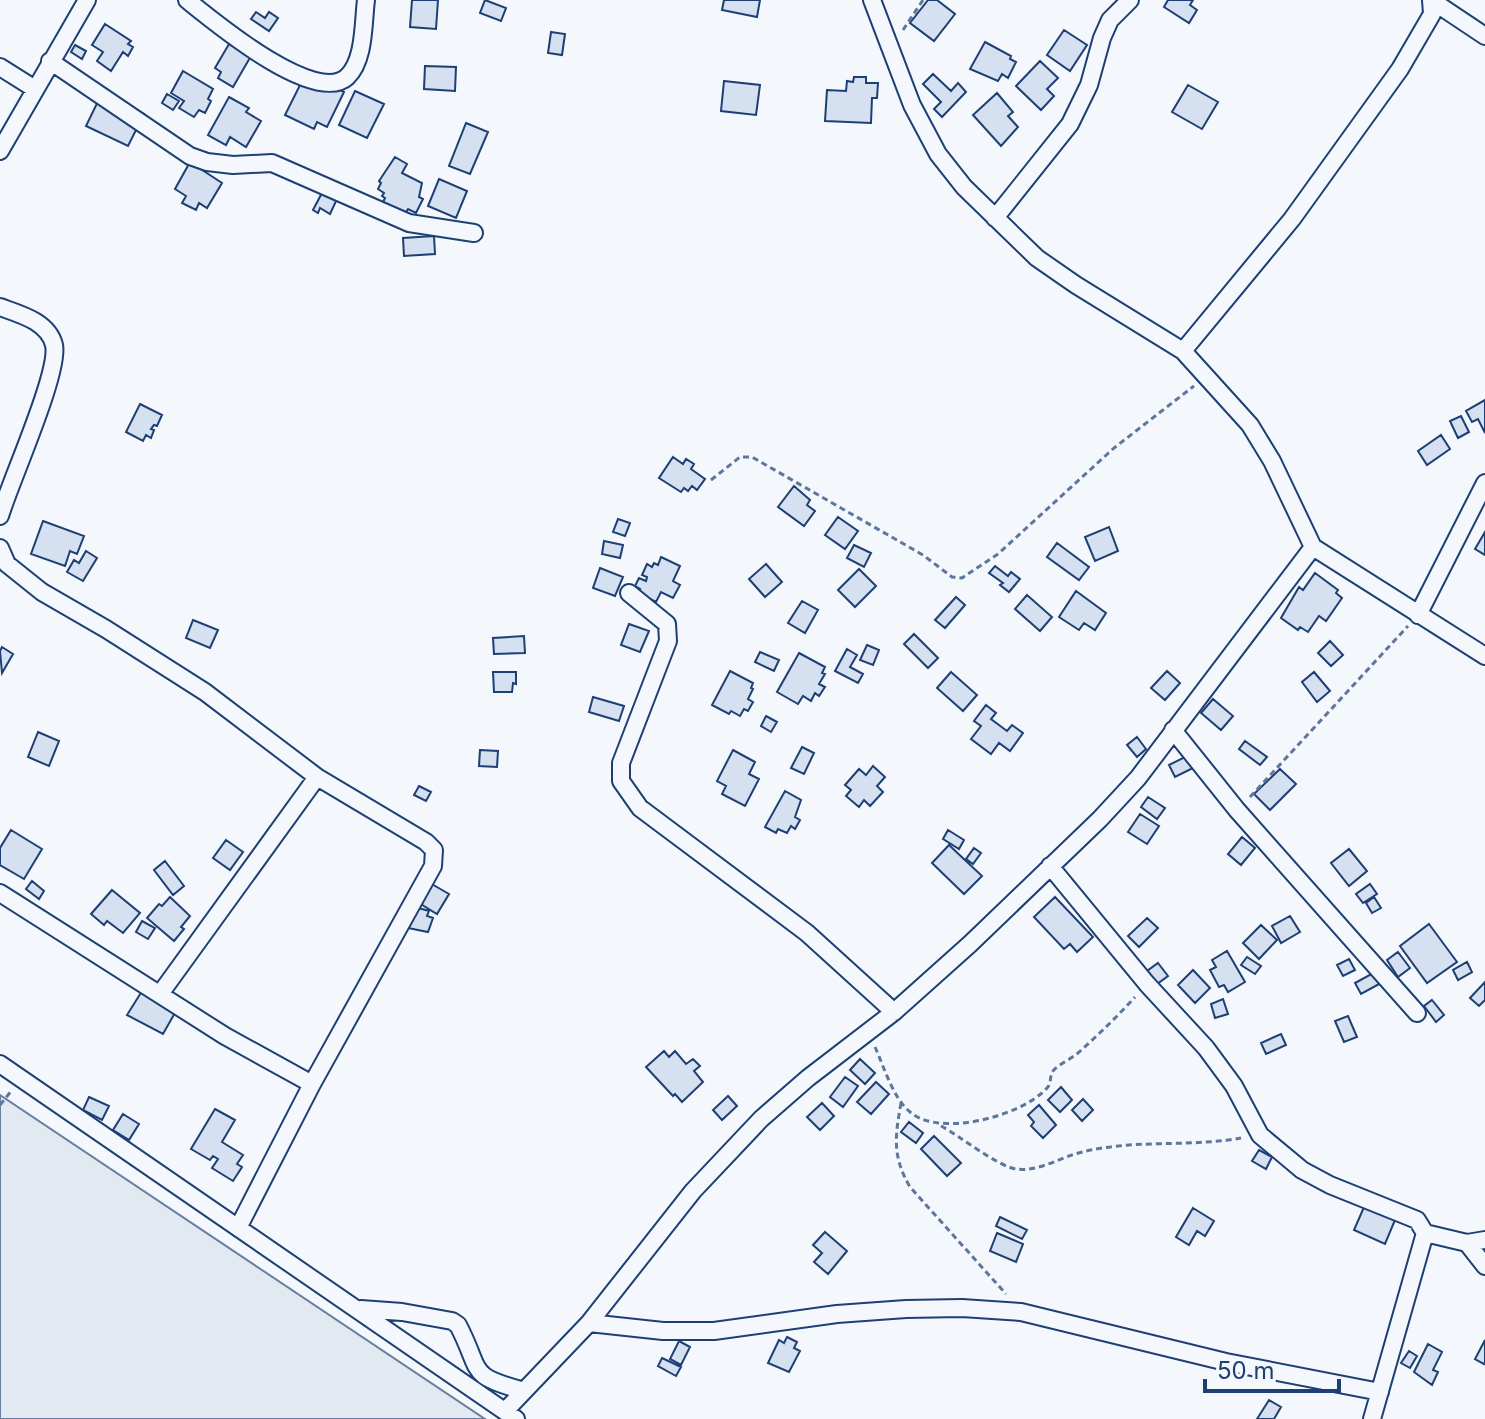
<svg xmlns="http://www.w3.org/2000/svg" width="1485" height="1419" viewBox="0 0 1485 1419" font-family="Inter,sans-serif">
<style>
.green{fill:#e3e9f0;stroke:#687fa3;stroke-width:2}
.building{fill:#d5e0f0;stroke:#1d3f73;stroke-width:2}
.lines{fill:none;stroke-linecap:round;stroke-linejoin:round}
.street-casing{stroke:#1d3f73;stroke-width:20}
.path{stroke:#5e769c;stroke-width:3;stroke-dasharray:6 4;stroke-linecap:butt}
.street{stroke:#f4f7fb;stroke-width:16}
</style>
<rect width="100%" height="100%" fill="#f4f7fb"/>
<path class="green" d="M0,1095L485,1419H0Z"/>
<path class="building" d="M412,0H438L436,29L410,27Z
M485,0L506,8L501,21L480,13Z
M724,0H760L757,17L722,10Z
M928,0H937L955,14L934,41L910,23Z
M1168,0H1193L1190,5L1197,10L1189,23L1164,7Z
M256,12L265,18L269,12L278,18L269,31L251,19Z
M105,24L131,41L128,44L133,47L128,56L123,52L111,71L97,61L103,52L92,45Z
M1064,30L1087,45L1070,71L1047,55Z
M551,32L565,34L562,55L548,53Z
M985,42L1011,56L1010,59L1016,62L1008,78L1002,74L998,81L970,69Z
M229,44L251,56L233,87L218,78L221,72L215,68Z
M75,45L86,51L82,59L71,52Z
M1040,61L1058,78L1047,89L1054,96L1041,110L1016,86Z
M425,66L456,67L455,91L424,89Z
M183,71L213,89L208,99L211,101L205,113L199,110L194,117L179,108L184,101L171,93Z
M933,74L951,91L958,83L966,92L942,117L934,109L941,102L923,84Z
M309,75L344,92L327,127L317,122L314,129L285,115L301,83Z
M854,77H866V83H878L877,98H872L871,123L825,121L827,90L846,91L847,81L853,82Z
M724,81L760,85L756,115L721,111Z
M1188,85L1218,102L1202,129L1172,112Z
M355,91L384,104L367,138L339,125Z
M102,93L144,114L128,146L86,126Z
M997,93L1013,112L1008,116L1018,127L1001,146L973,115Z
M167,94L179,101L173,110L162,103Z
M229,97L249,108L246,112L261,121L246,147L230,137L226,145L208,135Z
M466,123L488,132L470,174L449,166Z
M395,157L407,164L402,173L422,183L419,197L423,199L416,213L408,209L404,216L382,204L385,198L382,196L384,193L378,189L381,183L379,181Z
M190,162L222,183L207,208L199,203L196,210L182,203L186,196L175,189Z
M439,179L467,191L456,218L428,206Z
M323,191L337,199L330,214L320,208L318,213L313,210Z
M434,236L435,254L404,256L403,238Z
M1485,400V433L1478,419L1472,422L1466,411Z
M140,404L162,415L157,426L154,425L151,429L154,430L151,438L146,435L143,441L126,432Z
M1461,416L1469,432L1458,438L1450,421Z
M1441,435L1450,449L1427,465L1418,451Z
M673,457L683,464L686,459L694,464L691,469L705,479L697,490L692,486L688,491L684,488L681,492L659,478Z
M794,486L810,500L807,505L815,511L804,526L778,507Z
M838,517L858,531L845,549L825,535Z
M618,519L630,523L625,536L613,532Z
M43,521L84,536L77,554L70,551L65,566L31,554Z
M1109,527L1118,551L1095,561L1085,537Z
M1485,532V555L1475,549Z
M604,541L623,545L620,558L602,554Z
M1057,543L1089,567L1079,580L1047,557Z
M854,545L871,553L864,567L847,558Z
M86,551L97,558L83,581L67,572L74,560L79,563Z
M661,557L680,566L673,581L680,585L673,598L661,592L656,602L638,593L640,589L635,586L639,578L646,581L647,577L642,575L647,564L652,567L654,563L658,565Z
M766,564L782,582L765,597L749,579Z
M995,566L1008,576L1011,572L1020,579L1009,592L1000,585L1003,583L989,573Z
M600,568L623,577L615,596L593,588Z
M859,569L876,586L855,607L838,590Z
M1315,573L1338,590L1336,593L1342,598L1326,621L1319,616L1308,632L1300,627L1298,630L1281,618L1299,587L1303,590Z
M1076,591L1106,613L1095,630L1084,623L1079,630L1059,617Z
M1027,595L1052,617L1040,631L1015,609Z
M956,597L965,605L945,628L935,620Z
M802,601L818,610L805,633L788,623Z
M193,620L218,630L210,648L186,638Z
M629,624L649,631L640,652L621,645Z
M914,634L938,658L928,668L904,644Z
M524,636L525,653L494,654L493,638Z
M1330,641L1343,655L1331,666L1318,653Z
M867,645L879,650L873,665L860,660Z
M2,647L13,654L2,673L0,651Z
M847,649L857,655L850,667L863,674L858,683L835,671Z
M760,652L779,660L774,671L755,662Z
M799,653L825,667L822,673L825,674L819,684L825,687L819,696L815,693L811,701L803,696L798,704L777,692Z
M730,671L753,683L751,688L753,689L748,699L753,702L748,711L744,709L740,716L731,711L729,714L712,705Z
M1167,671L1180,683L1165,700L1151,688Z
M493,672H516V684L513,683L512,692H494Z
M951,672L977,695L963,711L937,688Z
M1314,672L1330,691L1317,702L1302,682Z
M593,697L624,706L619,721L589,712Z
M1213,699L1233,716L1221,730L1201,713Z
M986,705L996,713L991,719L1007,731L1012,725L1023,733L1010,751L999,743L991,754L971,739L981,726L974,721Z
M766,716L777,722L771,732L761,726Z
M38,732L59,741L49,766L28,757Z
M1137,737L1146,749L1137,757L1127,745Z
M1245,741L1267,757L1260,765L1239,749Z
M802,747L814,753L804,774L791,768Z
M480,750L498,751L497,767L479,766Z
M733,750L755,762L749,774L759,779L745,806L722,794L726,786L717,781Z
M1189,755L1195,767L1175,777L1169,765Z
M873,766L885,777L877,786L883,792L870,806L864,800L859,807L846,796L851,790L845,785L859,769L866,775Z
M1280,769L1296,784L1270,810L1254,794Z
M419,786L431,792L426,801L414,795Z
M785,791L801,800L795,817L800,820L795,829L791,826L787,833L778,829L776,833L765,827Z
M1148,797L1165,808L1157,819L1141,807Z
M1140,814L1159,826L1147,844L1128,832Z
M11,830L42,849L24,879L0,865V848Z
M948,830L964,840L959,849L943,839Z
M1242,837L1255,848L1241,865L1228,854Z
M226,840L243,852L230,870L213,858Z
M949,845L982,876L964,894L932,863Z
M974,848L981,853L973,864L966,859Z
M1349,849L1367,871L1349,886L1331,863Z
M165,861L184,886L173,895L154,870Z
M32,881L44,891L39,899L26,889Z
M430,883L449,894L437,914L419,903Z
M1370,884L1377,894L1363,903L1356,894Z
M112,890L140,913L123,933L107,921L104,925L91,914Z
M170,897L190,916L181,927L184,929L174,941L147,918L159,904L162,906Z
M1055,897L1093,937L1077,952L1070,944L1064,949L1034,917Z
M1374,897L1381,908L1372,913L1366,903Z
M415,907L429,911L427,916L433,918L428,932L408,928Z
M1290,916L1300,932L1281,943L1272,926Z
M1147,918L1158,928L1139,947L1128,936Z
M142,921L155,928L148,939L136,932Z
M1429,924L1457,962L1427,983L1400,946Z
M1261,925L1277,940L1259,959L1243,943Z
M1227,951L1245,982L1228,992L1224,985L1219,987L1210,970L1216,967L1212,960Z
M1398,952L1410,968L1398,977L1387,960Z
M1247,957L1261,966L1255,974L1241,965Z
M1349,959L1355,970L1343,976L1337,965Z
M1467,962L1472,972L1458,980L1453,970Z
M1158,963L1168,976L1157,984L1147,971Z
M1193,970L1210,988L1195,1003L1178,985Z
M1375,972L1381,983L1361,994L1355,983Z
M1485,982V1000L1479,1006L1470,998Z
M142,991L176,1011L163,1034L127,1015Z
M1223,999L1228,1014L1215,1018L1211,1004Z
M1432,1000L1444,1015L1436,1022L1424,1006Z
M1348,1016L1357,1037L1344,1042L1335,1021Z
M1281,1034L1286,1045L1266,1054L1261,1043Z
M664,1051L669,1057L675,1051L686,1064L693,1059L700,1066L694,1071L703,1082L682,1102L675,1094L673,1096L646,1067Z
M860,1059L875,1073L865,1084L850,1070Z
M845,1077L858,1086L843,1107L830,1097Z
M876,1082L889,1094L871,1114L857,1102Z
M1061,1087L1072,1100L1060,1112L1048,1100Z
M728,1096L737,1106L722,1120L713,1110Z
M89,1097L109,1106L102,1120L83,1110Z
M1083,1099L1093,1110L1082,1121L1072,1110Z
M822,1103L834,1116L820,1130L807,1117Z
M1039,1105L1056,1125L1043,1138L1031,1126L1034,1122L1028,1115Z
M215,1109L235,1120L222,1142L243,1155L237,1164L242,1167L233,1181L212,1168L218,1159L213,1156L210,1160L191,1149Z
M123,1114L139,1124L129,1140L113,1130Z
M909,1122L923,1133L916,1143L901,1132Z
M934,1136L961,1163L947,1176L921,1149Z
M1259,1150L1272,1157L1266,1169L1252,1161Z
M1364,1207L1395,1220L1385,1244L1354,1230Z
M1193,1208L1214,1221L1205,1236L1197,1231L1189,1245L1176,1237Z
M1000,1217L1027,1230L1022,1239L996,1226Z
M825,1232L847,1251L828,1274L814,1262L822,1253L813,1245Z
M997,1233L1023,1244L1016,1262L990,1251Z
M787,1337L797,1342L794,1348L800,1351L789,1372L768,1363L779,1340L784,1343Z
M1485,1340V1362L1484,1364L1475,1359Z
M679,1341L690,1347L681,1365L670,1359Z
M1428,1344L1442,1352L1433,1370L1438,1372L1432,1385L1414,1372Z
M1409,1351L1417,1356L1410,1368L1401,1363Z
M662,1358L681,1367L676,1376L658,1366Z
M1269,1400L1281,1407L1274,1419H1257Z"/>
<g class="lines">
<g class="street-casing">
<path id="street" d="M187,0C213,21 315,106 347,77C365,60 363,23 366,0
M872,0L912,105L938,154L964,187L1037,258L1076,285L1183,351L1250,425L1272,461L1313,547L1485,656
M1431,0L1485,36
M50,61L190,156L207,162L233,165L272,163L409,223L474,233
M0,67L35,89
M0,151L87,0
M995,218L1070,124L1089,85L1102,38L1110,20L1130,0
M0,307C19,314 48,321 54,345C60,372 10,482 0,516
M1183,351L1292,219L1400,69L1432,14L1431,0
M0,548L7,564L42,592L106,629L205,692L317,777L426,842L434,850L433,866L312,1084L238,1228
M629,593L667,624L668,641L621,763V781L640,808L807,933L894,1012
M1418,615L1485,483
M1173,730L1237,810L1417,1013
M1050,866L1147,984L1206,1048L1234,1086L1260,1135L1302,1170L1330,1185L1417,1220L1425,1233L1372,1419
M0,893L225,1036L312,1084
M160,994L317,777
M0,1064L516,1419
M1425,1233L1467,1243L1485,1240
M1467,1243L1485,1266
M361,1309L402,1312L452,1321L458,1325C483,1373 466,1375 524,1391
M589,1323L663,1331H714L837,1314L906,1309L962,1308L1021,1312L1226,1362L1380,1392
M505,1411L589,1323L693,1191L761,1119L808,1078L894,1012L970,944L1100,819L1138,778L1313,547"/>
</g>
<path class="path" d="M903,30L923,0
M711,480L740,457H752L923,555L952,577L962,578L998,554L1114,448L1194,386
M1250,797L1408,626
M875,1047C884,1067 893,1098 910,1112C940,1138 1022,1116 1047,1088C1052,1083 1049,1077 1053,1071C1059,1064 1071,1059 1078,1053C1098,1035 1117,1017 1135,997
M901,1103C895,1137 892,1156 910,1187L1006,1294
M0,1105L12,1090
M941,1126C960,1136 997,1166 1016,1169C1036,1172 1056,1160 1075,1154C1130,1138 1186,1148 1241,1138"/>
<use href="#street" class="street"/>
</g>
<path d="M1205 1379v12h134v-12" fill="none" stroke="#1d3f73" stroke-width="4"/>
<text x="1217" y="1379" font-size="24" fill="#1d3f73" stroke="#f4f7fb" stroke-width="6" paint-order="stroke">50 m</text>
</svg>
